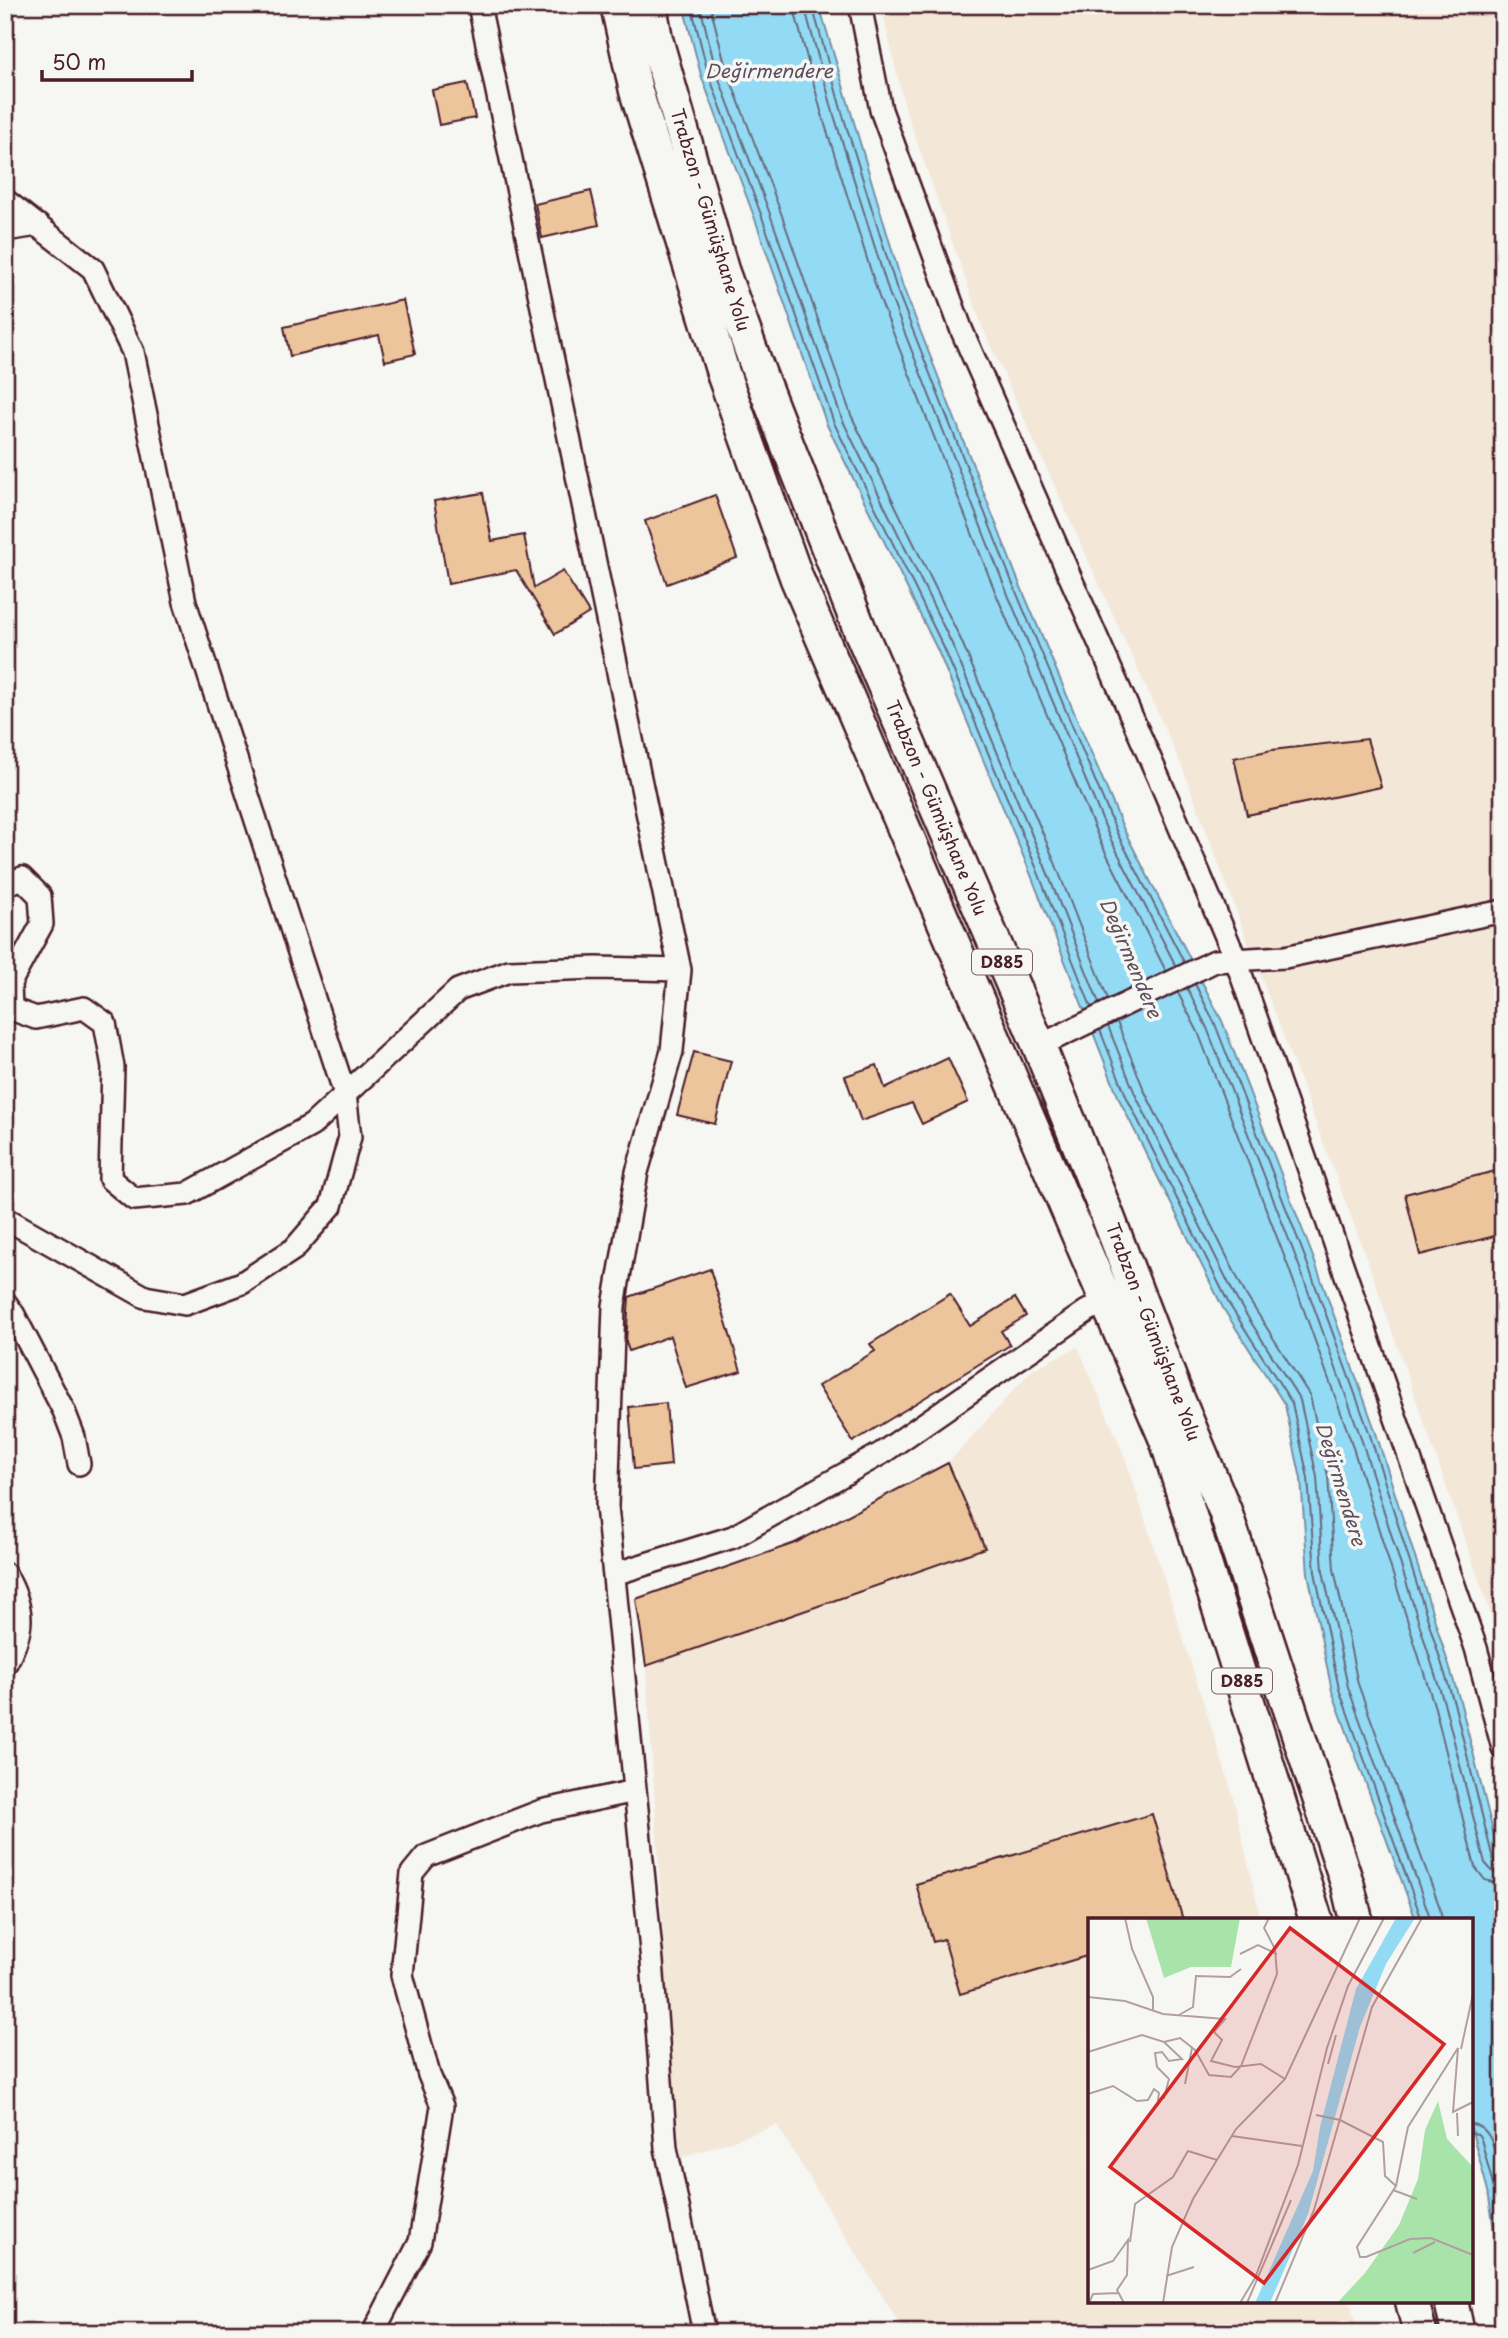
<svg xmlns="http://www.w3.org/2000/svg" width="1508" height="2338" viewBox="0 0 1508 2338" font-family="'Playpen Sans',sans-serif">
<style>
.built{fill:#f3e7d8}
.water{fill:#93dbf5;stroke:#7690a4;stroke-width:2}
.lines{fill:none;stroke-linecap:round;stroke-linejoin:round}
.shore{stroke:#676a7c;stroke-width:2}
.building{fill:#edc59d;stroke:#4a1f2b;stroke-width:2}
.minor-casing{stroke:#4a1f2b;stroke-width:26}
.highway-casing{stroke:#4a1f2b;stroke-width:37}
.minor{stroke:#f6f6f2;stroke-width:21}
.highway{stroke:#f6f6f2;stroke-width:32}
.labels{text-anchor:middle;stroke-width:7;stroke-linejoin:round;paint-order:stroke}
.shield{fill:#f6f6f2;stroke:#7e6067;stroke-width:2}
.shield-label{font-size:16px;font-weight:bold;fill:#4a1f2b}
.street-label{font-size:18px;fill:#4a1f2b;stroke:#f6f6f2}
.water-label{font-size:19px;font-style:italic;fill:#5c4e5e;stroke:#f6f6f2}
.inset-road{fill:none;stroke:#b1a0a2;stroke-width:2}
.view{fill:#d62828;fill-opacity:0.15;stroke:#d62828;stroke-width:3.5}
.inset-edge{fill:none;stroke:#4a1f2b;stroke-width:3.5}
</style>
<rect width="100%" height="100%" fill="#f6f6f2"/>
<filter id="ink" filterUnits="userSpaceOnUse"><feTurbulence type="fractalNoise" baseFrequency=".0143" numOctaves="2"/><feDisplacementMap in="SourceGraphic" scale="14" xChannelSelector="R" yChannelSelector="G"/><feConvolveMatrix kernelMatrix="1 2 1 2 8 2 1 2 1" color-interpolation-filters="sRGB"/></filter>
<g filter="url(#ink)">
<path class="built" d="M881,5H1503V1649L1368,1262L1183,769L982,326L905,108Z
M1078,1347L1126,1460L1232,1792L1261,1920H1090V2301H1350L1357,2333H905L777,2125L681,2158L670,2039L646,1666L636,1599L795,1543L948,1463L1033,1369Z"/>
<path class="water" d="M683,5H819L903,287L1018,580L1124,830L1222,1021L1313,1257L1375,1430L1460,1701L1503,1871V2287L1488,2191L1471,2128V1920H1416L1332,1691L1308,1573L1301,1479L1285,1405L1223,1308L1120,1101L1029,870L938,651L827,425L755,219L701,75Z"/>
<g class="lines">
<path class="shore" d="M691,5L708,73L762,217L834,423L944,648L1036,867L1091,1007
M700,5L716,71L770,214L842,419L952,644L1044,864L1099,1003
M710,5L726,68L780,210L851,415L961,640L1054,860L1108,999
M793,5L822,115L879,297L994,589L1100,841L1166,971
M804,5L833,112L889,293L1004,585L1109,836L1176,966
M812,5L841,109L897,290L1012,582L1117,833L1184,962
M1195,984L1215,1024L1306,1260L1369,1432L1454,1703L1493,1859L1497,1864L1503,1865
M1187,988L1207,1028L1298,1263L1360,1435L1445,1706L1485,1863L1493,1872L1503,1874
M1178,993L1198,1032L1288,1266L1350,1438L1435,1708L1475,1867L1485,1880L1503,1885
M1117,1022L1144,1090L1246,1295L1310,1396L1328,1476L1334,1569L1358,1684L1440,1908L1442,1920
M1108,1026L1135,1094L1237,1300L1300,1400L1317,1477L1323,1571L1348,1687L1431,1920
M1100,1030L1127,1098L1229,1304L1292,1403L1308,1478L1315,1572L1339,1689L1422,1920
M1471,2124C1496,2126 1498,2167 1503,2186
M1471,2133L1478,2134L1481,2139L1494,2189L1503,2242"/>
</g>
<path class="building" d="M467,83L475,118L439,125L432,90Z
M591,191L599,225L542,238L535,204Z
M403,300L415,354L385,361L379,335L290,356L284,327Z
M483,493L492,541L524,535L534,588L563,571L589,613L555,634L516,570L448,584L434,501Z
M715,495L737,558L667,584L645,521Z
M1367,739L1381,787L1247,815L1234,758L1272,750Z
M694,1052L731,1061L715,1124L677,1115Z
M948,1058L968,1102L922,1124L912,1103L861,1121L845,1076L877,1065L885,1088Z
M1503,1169V1234L1420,1255L1405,1194Z
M710,1269L741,1371L686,1388L670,1336L629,1351L626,1342L629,1297Z
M950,1294L970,1326L1015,1298L1026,1316L1001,1331L1010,1345L853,1442L818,1386L875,1351L870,1344Z
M666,1403L671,1465L634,1469L629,1407Z
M948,1463L985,1548L646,1666L636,1599L795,1543Z
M1152,1814L1183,1920H1090V1955L960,1994L944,1939L933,1942L916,1884Z"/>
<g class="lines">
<g class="minor-casing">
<path id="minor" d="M479,5L680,970L672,1051L637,1172L614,1306L607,1506L652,1961L666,2148L704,2333
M860,5L881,110L962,331L1163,788L1236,960L1476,1648L1503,1748
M5,200L93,269L133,352L185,602L345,1094L350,1137L331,1206L294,1249L242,1283L185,1304L145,1297L5,1218
M5,230L38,225
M5,885L22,878L40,896L42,924L10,983L11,1009L36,1018L84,1008L105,1023L113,1067L110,1179L134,1199L187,1194L312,1125L458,990L509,971L596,968L680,970
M1039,1046L1215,961L1285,957L1503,911
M5,1302L14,1315L64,1411L74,1437L79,1464
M5,1574C25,1609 25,1629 5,1665
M614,1574L733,1537L882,1453L1087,1311L1106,1301
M373,2333L420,2242L442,2106L429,2075L402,1975L412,1873L426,1856L541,1811L635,1791"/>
</g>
<g class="highway-casing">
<path id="highway" d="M617,5L636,91L724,376L797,579L1167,1442L1316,1920
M650,5L656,39L722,270L760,375L860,630L1039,1046L1108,1217L1178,1399L1225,1511L1348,1886L1356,1920
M1412,2301L1420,2333
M1451,2301L1458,2333"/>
</g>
<use href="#minor" class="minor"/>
<use href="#highway" class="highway"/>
</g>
</g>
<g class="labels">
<g class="shield">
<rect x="972" y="949.5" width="60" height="25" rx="5"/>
<rect x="1212" y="1668.5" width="60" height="25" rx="5"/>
</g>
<g class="shield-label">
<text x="1002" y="968">D885</text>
<text x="1242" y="1687">D885</text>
</g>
<g class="street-label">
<text transform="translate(710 220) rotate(73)" y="6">Trabzon - Gümüşhane Yolu</text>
<text transform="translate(936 808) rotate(67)" y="6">Trabzon - Gümüşhane Yolu</text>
<text transform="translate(1153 1332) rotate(69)" y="6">Trabzon - Gümüşhane Yolu</text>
</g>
<g class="water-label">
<text x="769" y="78">Değirmendere</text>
<text transform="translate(1131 958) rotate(67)" y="7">Değirmendere</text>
<text transform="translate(1341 1484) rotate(73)" y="7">Değirmendere</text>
</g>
</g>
<g transform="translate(1088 1918)">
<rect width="385" height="385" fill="#f6f6f2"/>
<path d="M58,0H152L143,49H103L76,60ZM350,183L359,221L385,249V385H249L277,355L311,307L330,261L337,212Z" fill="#a8e3a9"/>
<path d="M308,0H327L298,46L272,109L220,296L182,385H167L225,253L232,209L268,71Z" fill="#93dbf5"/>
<path class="inset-road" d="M37,0L44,31L65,79V93M152,36L170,27L189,36M0,79L37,83L75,96L137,101L126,114L134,122L123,143L147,149L173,146L197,161M91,97L105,89L108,58L142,59L153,51M373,131L385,76M0,134L54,117L76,124L92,120L107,132L121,157L143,159L153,148L189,56L187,31L176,10L181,0M240,146L248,117M97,166L104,130M0,176L25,168L49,183L60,182L66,171L71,175L70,182L76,180L81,161L69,149L67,135L74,134L81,143L94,141L76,124M385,184L365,194L370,130L320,209L308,268L269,329L272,339H278L322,321L343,320L385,337M369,195L370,218M228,197L252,202L295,224L297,258L308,268M144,218L214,228M305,272L329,281M42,324L47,286L85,259L100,233L129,242M325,335L347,324M0,352L25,343L40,322L39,357L29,372L36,385M78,358L106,349M1,385L5,376L30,375M75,385L84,329L105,281L148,211L197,161L272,0M152,385L167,360L210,247L239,130L260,68L296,0M159,385L203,282M187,385L226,292L284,89L334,0"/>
<path class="view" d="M202,10L356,126L176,365L22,249Z"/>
<rect width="385" height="385" class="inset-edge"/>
</g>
<rect width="1508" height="2338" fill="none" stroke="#f6f6f2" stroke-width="28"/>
<rect x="14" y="14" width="1480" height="2310" fill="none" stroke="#4a1f2b" stroke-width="2.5" filter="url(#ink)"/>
<path d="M42 70v10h150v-10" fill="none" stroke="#4a1f2b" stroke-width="3.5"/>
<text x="52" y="70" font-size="21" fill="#4a1f2b" stroke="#f6f6f2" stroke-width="5" paint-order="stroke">50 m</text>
</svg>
